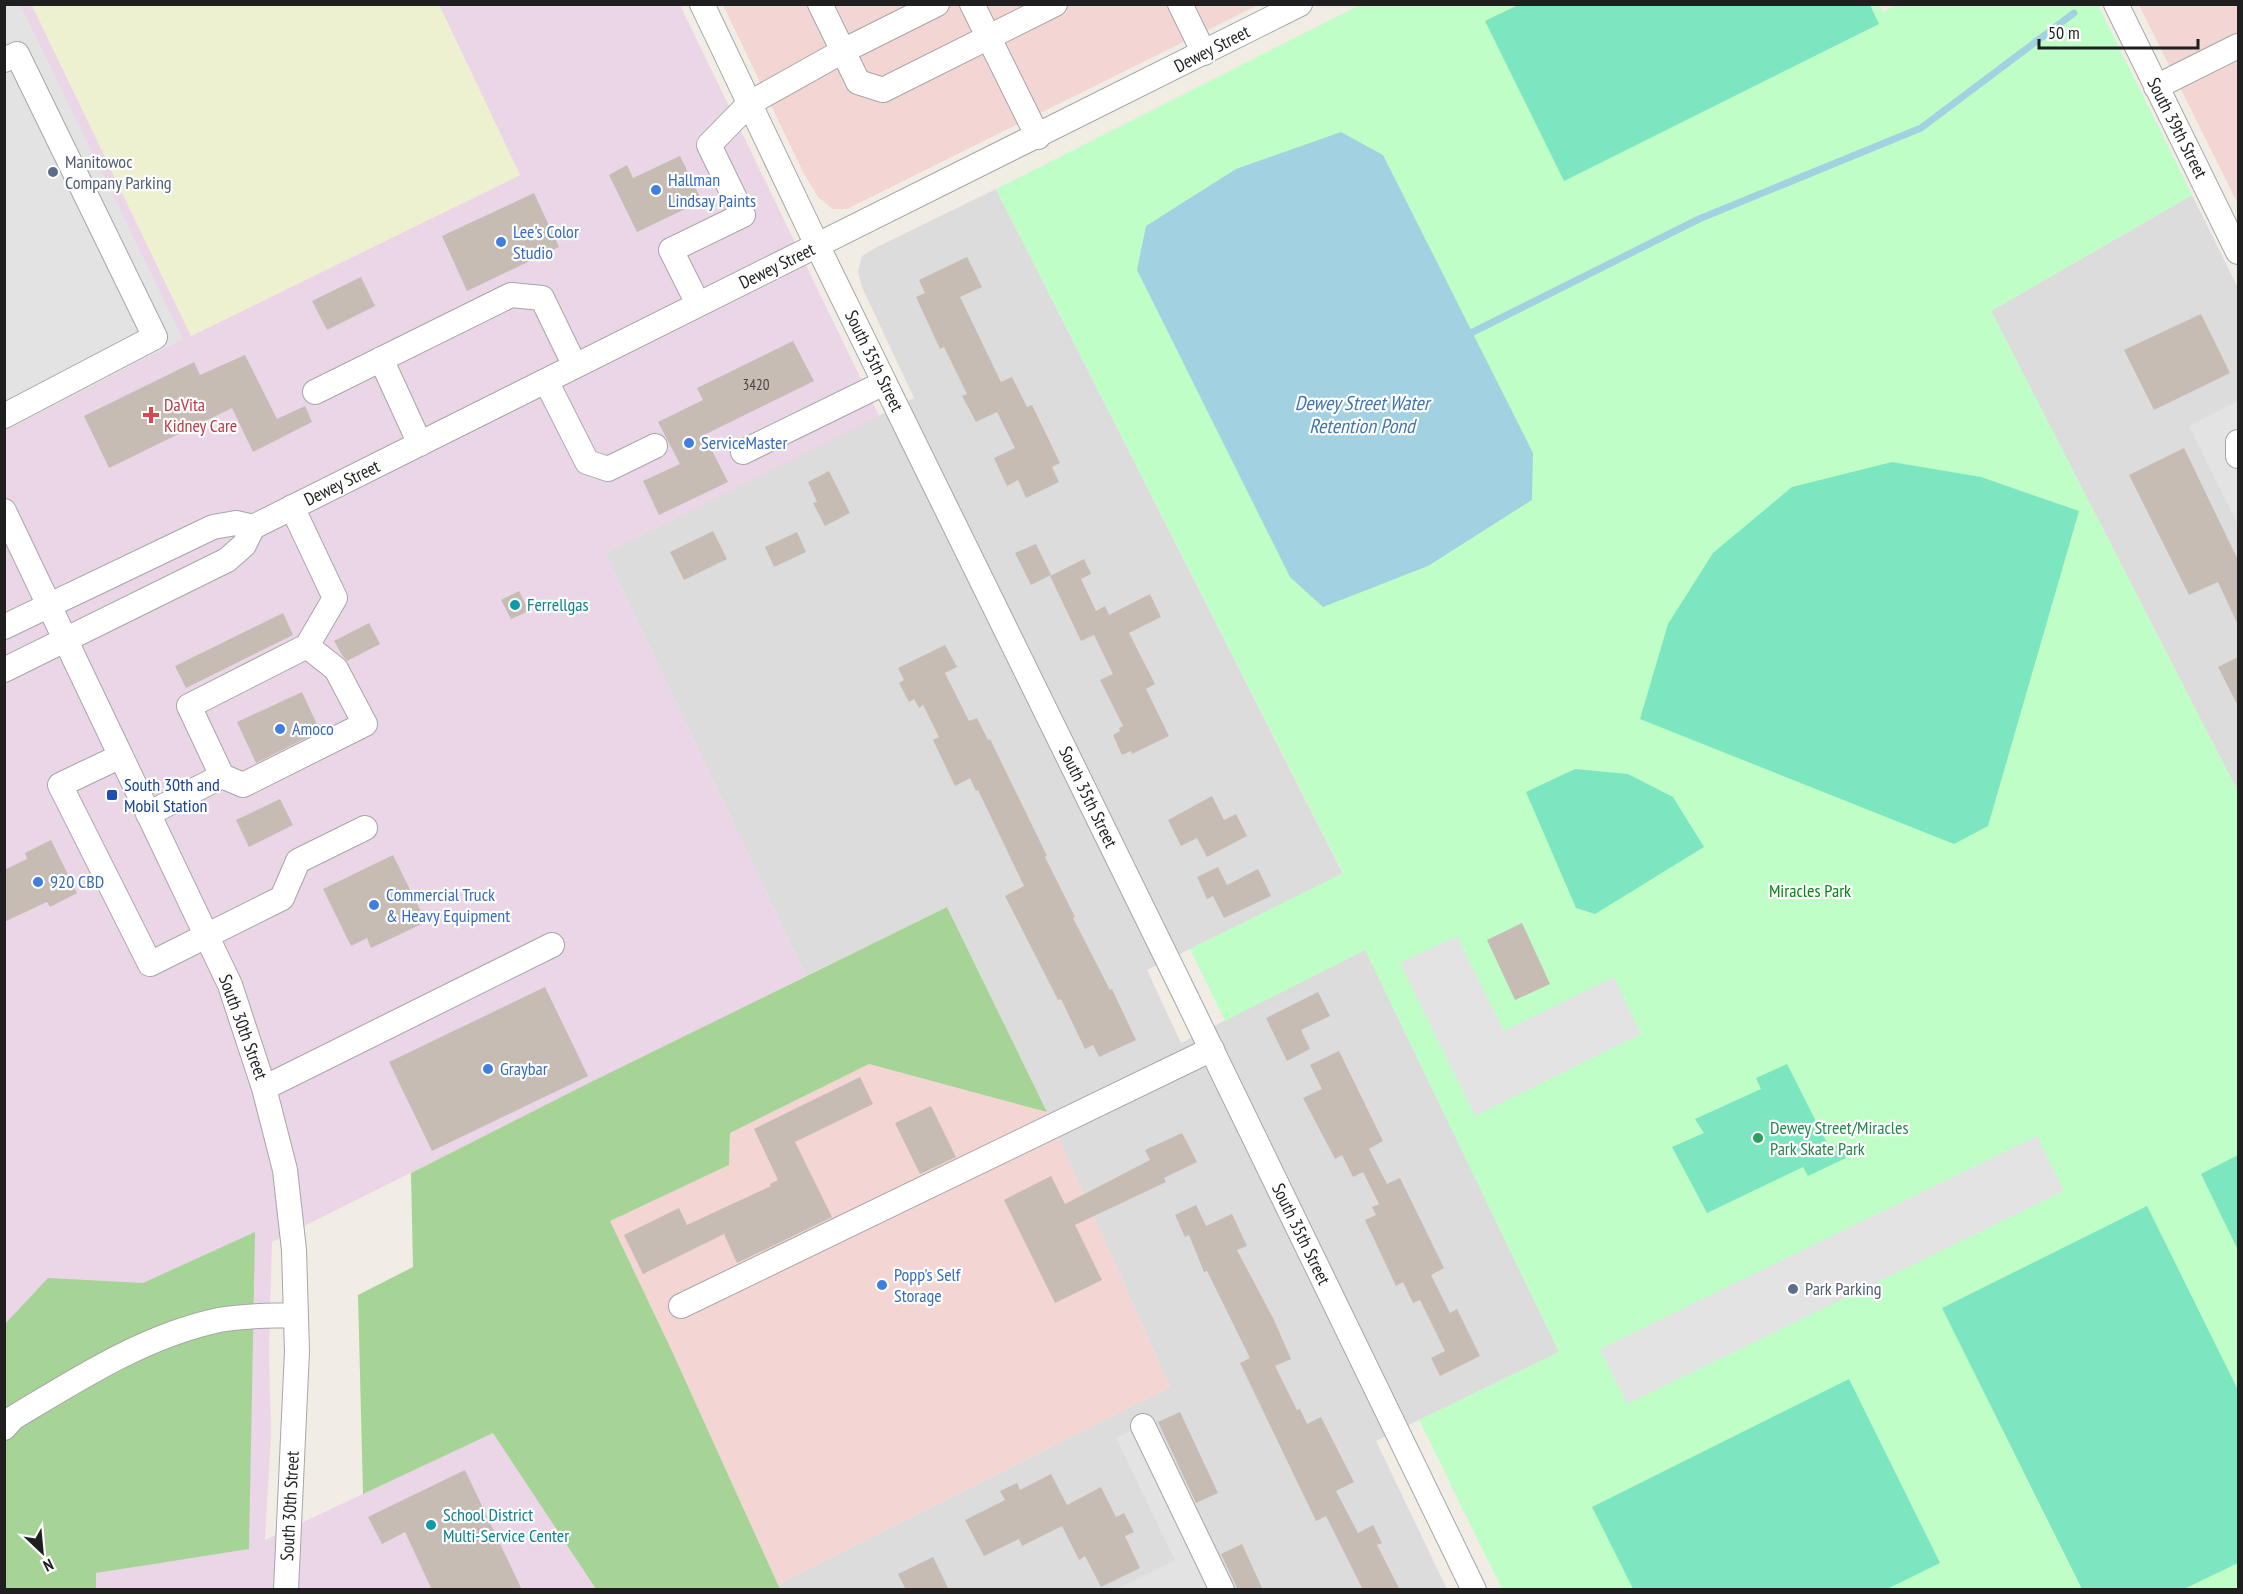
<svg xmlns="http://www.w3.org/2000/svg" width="2243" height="1594" viewBox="0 0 2243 1594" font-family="'PT Sans Narrow',sans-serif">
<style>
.residential{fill:#dddcdc}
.commercial{fill:#f3d5d3}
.industrial{fill:#ead6e6}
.farmland{fill:#edf1cf}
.forest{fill:#a6d496}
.park{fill:#bffec6}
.pitch{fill:#7ce6c1}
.parking{fill:#e3e3e3}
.water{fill:#a2d1e2}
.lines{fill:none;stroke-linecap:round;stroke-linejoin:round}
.stream{stroke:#a2d1e2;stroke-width:7}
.building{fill:#c6bcb4}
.minor-casing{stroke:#a6a6a6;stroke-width:26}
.minor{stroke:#fff;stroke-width:24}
.service-dot{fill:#5c6f8a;stroke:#fff;stroke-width:2}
.shop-dot{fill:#3f7fe0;stroke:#fff;stroke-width:2}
.health-dot{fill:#e0444e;stroke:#fff;stroke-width:2}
.culture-dot{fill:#0f9aa8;stroke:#fff;stroke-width:2}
.transit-dot{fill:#1a4fb4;stroke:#fff;stroke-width:2}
.leisure-dot{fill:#2e9e5b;stroke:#fff;stroke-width:2}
.labels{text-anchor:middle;stroke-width:4.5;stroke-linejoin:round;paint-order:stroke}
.number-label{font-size:15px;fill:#494644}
.street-label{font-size:18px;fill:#1f1f1f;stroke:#fff}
.service-label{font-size:18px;fill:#4e5e75;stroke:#fff;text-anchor:start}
.shop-label{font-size:18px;fill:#366cbe;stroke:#fff;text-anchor:start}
.health-label{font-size:18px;fill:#be3a42;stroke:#fff;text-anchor:start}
.culture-label{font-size:18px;fill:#0d838f;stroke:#fff;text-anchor:start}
.transit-label{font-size:18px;fill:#164399;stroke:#fff;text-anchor:start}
.park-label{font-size:18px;fill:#028812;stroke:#fff}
.leisure-label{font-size:18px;fill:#27864d;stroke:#fff;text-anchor:start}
.water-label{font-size:20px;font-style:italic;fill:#4075b0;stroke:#fff}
</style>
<rect width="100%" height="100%" fill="#f1ede5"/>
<path class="residential" d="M996,189L1343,874L1147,970L1181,1043L1365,949L1559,1352L1376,1441L1447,1589H780L778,1584L1170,1387L1047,1112L947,907L806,976L605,553L914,398L862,287L858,271L862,256L877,247Z
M2192,195L2238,288V792L1991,311Z"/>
<path class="commercial" d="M723,5H1258L847,209H833L818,197L803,172Z
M2139,5H2238V204Z
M869,1064L1047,1112L1170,1387L778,1584L671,1349L609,1221L729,1165L730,1133Z"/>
<path class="industrial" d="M5,5H32L191,336L520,175L439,5H680L879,416L605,553L806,976L272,1242L269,1352L271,1434L265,1540L671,1349L780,1589L5,1590Z"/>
<path class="farmland" d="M32,5H439L520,175L191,336Z"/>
<path class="forest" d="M947,907L1047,1112L869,1064L730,1133L729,1165L610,1221L671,1349L780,1589H596L493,1433L363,1494L358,1295L413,1267L411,1173L581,1087Z
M255,1232L249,1549L96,1573V1589H5L4,1325L48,1278L143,1283Z"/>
<path class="park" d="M1879,4L1883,12L1898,4L2098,5L2192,195L1991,311L2238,792V1589H1502L1419,1420L1559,1352L1365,950L1225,1021L1190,949L1343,873L996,189L1360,5Z"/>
<path class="pitch" d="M1518,5H1870L1879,24L1564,181L1485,21Z
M1892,462L1981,477L2079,511L1988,826L1954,844L1640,719L1668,624L1713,553L1792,487Z
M1575,769L1628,774L1673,797L1704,847L1595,914L1576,908L1526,792Z
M1787,1064L1830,1149L1840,1143L1846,1158L1808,1176L1803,1167L1707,1213L1672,1147L1704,1133L1695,1119L1761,1089L1756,1078Z
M2238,1155V1250L2201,1174Z
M2147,1206L2238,1390V1563L2184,1589H2082L1942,1308Z
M1849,1379L1940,1563L1887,1589H1633L1592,1507Z"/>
<path class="parking" d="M20,4L183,339L18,424L5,396L4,5Z
M2238,401V525L2189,426Z
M1457,936L1504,1031L1614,977L1641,1034L1475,1116L1400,963Z
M2037,1136L2064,1191L1627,1404L1600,1349Z
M1152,1421L1234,1589L1115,1590L1175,1560L1116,1438Z"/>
<path class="water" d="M1341,132L1383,155L1533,453L1532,500L1428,566L1323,607L1290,577L1137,270L1146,226L1236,169Z"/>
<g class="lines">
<path class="stream" d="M1473,332L1699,219L1921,128L2074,13"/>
</g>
<path class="building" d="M680,156L702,201L637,232L609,175L627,165L633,178Z
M534,193L559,247L467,291L442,236Z
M967,257L982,287L960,297L1001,382L1012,377L1027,407L1032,405L1060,463L1052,467L1059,482L1026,498L1018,480L1007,486L994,458L1015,448L997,412L976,422L962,396L967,394L944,347L940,349L916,297L925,293L919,280Z
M361,277L375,306L327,330L312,301Z
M2201,314L2230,373L2154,410L2124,350Z
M793,341L814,381L704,435L728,482L659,515L643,481L680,464L658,422L703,400L697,388Z
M245,355L277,419L305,406L312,422L253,452L232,408L109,468L84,416L194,362L200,375Z
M2184,448L2238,560V625L2218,582L2189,595L2129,475Z
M829,471L850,513L825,526L813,503L817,502L808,482Z
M713,531L727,559L684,580L670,552Z
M797,532L806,552L774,567L765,547Z
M1036,544L1051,575L1031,585L1015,553Z
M1084,559L1091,574L1081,579L1096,611L1105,606L1109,615L1150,594L1161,617L1129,633L1155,684L1146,689L1169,736L1132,754L1131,751L1122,755L1113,735L1120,731L1119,728L1123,726L1100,680L1113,674L1094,635L1081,641L1050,576Z
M519,591L529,611L511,619L501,600Z
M283,613L293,635L186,688L175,666Z
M369,623L380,644L347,661L342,655L334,641Z
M945,645L957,667L945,673L969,721L977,718L988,740L990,739L1047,856L1045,857L1075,917L1073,918L1110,990L1112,989L1136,1040L1099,1057L1093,1045L1085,1049L1061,999L1058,1000L1005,896L1024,886L978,790L976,791L970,778L955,786L933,740L939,737L923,705L919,708L914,699L909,702L899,683L904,680L898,668Z
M2238,657V706L2218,667Z
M302,692L320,731L256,763L237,722Z
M1212,796L1224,820L1236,814L1247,836L1207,857L1197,838L1181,846L1168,820Z
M280,799L293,825L249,847L236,820Z
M51,840L77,893L50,907L47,902L4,922V870L27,859L25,853Z
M393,855L426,922L371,948L367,938L351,946L323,889Z
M1218,867L1227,885L1258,869L1271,896L1224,918L1213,896L1207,899L1197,877Z
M1522,923L1550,984L1515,1000L1487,940Z
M545,987L588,1076L432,1151L389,1062Z
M1318,992L1330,1016L1301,1030L1310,1049L1287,1061L1266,1018Z
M1339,1051L1383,1141L1369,1149L1387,1184L1400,1178L1444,1268L1431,1275L1450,1313L1457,1309L1480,1356L1440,1376L1431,1358L1445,1351L1420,1300L1413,1303L1403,1282L1396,1286L1365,1220L1376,1215L1372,1207L1379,1204L1363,1172L1353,1177L1342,1155L1335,1159L1303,1098L1322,1089L1310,1065Z
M860,1077L873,1104L795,1142L832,1217L737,1263L724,1234L643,1274L624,1235L679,1208L687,1225L771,1186L770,1184L778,1180L754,1129Z
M931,1106L956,1157L920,1174L895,1123Z
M1182,1133L1197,1162L1164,1178L1166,1182L1075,1225L1102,1280L1055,1303L1004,1200L1051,1176L1065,1204L1150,1160L1145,1150Z
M1196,1205L1206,1226L1232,1214L1247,1246L1237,1250L1274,1320L1291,1359L1275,1366L1297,1410L1300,1409L1307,1424L1321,1417L1354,1482L1336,1491L1358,1533L1373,1525L1382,1543L1377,1545L1400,1590H1363L1326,1516L1316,1521L1240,1363L1250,1358L1207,1271L1204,1272L1189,1235L1185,1237L1175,1215Z
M1180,1412L1218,1493L1196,1503L1158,1422Z
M465,1470L522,1590H432L405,1532L382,1544L368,1517Z
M1051,1474L1067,1505L1101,1487L1116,1517L1124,1513L1134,1532L1125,1536L1140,1568L1101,1587L1085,1556L1079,1560L1062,1526L1022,1546L1019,1539L984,1556L965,1520L1005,1500L1000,1491L1017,1483L1020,1490Z
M1242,1544L1263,1590H1238L1221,1554Z
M933,1557L949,1590H906L898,1574Z"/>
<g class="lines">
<g class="minor-casing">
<path id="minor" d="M702,4L817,245L1187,999L1474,1590
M937,4L843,51L858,82L883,90L1055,4
M972,4L1038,137
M1180,4L1204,53
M2116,4L2238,252
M4,60L17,54L155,337L4,416
M2156,87L2238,46
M698,304L671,250L743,215L709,145L750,103L843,51L820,4
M381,359L420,444
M546,381L587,462L608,469L655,446
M315,392L511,295L542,298L575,366
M2238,442V456
M743,452L884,383
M4,511L230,985L264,1088L285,1170L294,1250L297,1351L286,1590
M4,627L213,527L236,523L253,527L1300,4
M4,670L227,560L244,545L253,527
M121,756L60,785L150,964L282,898L298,861L365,828
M222,776L243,785L365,724L336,669L307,646
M148,814L222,776L189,706L307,646L335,598L292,507
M264,1088L552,945
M681,1306L1212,1049
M1143,1426L1222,1590
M4,1428L13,1418C78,1379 144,1336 219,1320C243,1315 271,1316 296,1315"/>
</g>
<use href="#minor" class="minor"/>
</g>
<g class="service-dot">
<circle cx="53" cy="172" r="6"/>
<circle cx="1793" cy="1289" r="6"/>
</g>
<g class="shop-dot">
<circle cx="656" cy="190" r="6"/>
<circle cx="501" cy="242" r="6"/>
<circle cx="689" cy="443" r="6"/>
<circle cx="280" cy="729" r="6"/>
<circle cx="38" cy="882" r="6"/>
<circle cx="374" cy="905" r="6"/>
<circle cx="488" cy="1069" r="6"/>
<circle cx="882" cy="1285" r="6"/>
</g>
<path class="health-dot" d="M148 406h6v6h6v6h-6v6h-6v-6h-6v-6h6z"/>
<g class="culture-dot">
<circle cx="515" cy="605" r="6"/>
<circle cx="431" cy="1525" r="6"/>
</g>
<rect class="transit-dot" x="106" y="789" width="12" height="12" rx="3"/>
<circle class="leisure-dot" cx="1758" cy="1138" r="6"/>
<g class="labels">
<g class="number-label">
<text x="756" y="390">3420</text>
</g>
<g class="street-label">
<text transform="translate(1212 49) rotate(-27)" y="6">Dewey Street</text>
<text transform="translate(2177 128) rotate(63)" y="6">South 39th Street</text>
<text transform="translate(777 266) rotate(-26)" y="6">Dewey Street</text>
<text transform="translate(874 361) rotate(64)" y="6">South 35th Street</text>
<text transform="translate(342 483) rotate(-26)" y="6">Dewey Street</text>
<text transform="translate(1088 797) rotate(64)" y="6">South 35th Street</text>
<text transform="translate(243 1027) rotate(70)" y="6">South 30th Street</text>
<text transform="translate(1301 1234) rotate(64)" y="6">South 35th Street</text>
<text transform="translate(290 1506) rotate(-87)" y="6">South 30th Street</text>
</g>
<g class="service-label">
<text x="65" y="168">Manitowoc<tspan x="65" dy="21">Company Parking</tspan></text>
<text x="1805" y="1295">Park Parking</text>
</g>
<g class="shop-label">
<text x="668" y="186">Hallman<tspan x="668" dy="21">Lindsay Paints</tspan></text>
<text x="513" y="238">Lee's Color<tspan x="513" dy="21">Studio</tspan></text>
<text x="701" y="449">ServiceMaster</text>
<text x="292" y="735">Amoco</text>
<text x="50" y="888">920 CBD</text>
<text x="386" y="901">Commercial Truck<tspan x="386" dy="21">&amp; Heavy Equipment</tspan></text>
<text x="500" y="1075">Graybar</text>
<text x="894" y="1281">Popp's Self<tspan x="894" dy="21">Storage</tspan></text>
</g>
<g class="health-label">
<text x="164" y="411">DaVita<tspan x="164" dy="21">Kidney Care</tspan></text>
</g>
<g class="culture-label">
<text x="527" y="611">Ferrellgas</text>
<text x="443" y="1521">School District<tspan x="443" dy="21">Multi-Service Center</tspan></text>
</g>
<g class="transit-label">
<text x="124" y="791">South 30th and<tspan x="124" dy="21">Mobil Station</tspan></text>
</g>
<g class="park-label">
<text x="1810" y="897">Miracles Park</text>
</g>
<g class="leisure-label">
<text x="1770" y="1134">Dewey Street/Miracles<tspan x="1770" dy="21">Park Skate Park</tspan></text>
</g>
<g class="water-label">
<text x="1362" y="410">Dewey Street Water<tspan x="1362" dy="23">Retention Pond</tspan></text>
</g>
</g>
<rect width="2243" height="1594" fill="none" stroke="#1f1f1f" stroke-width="12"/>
<g transform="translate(42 1552) rotate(154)" stroke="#ffffff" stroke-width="4.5" paint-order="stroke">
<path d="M0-4.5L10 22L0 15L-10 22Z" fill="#1f1f1f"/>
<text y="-9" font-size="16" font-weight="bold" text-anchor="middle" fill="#1f1f1f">N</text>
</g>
<path d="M2039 39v9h159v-9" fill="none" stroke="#1f1f1f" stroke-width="3"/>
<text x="2048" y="39" font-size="18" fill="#1f1f1f" stroke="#ffffff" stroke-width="4.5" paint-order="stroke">50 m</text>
</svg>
